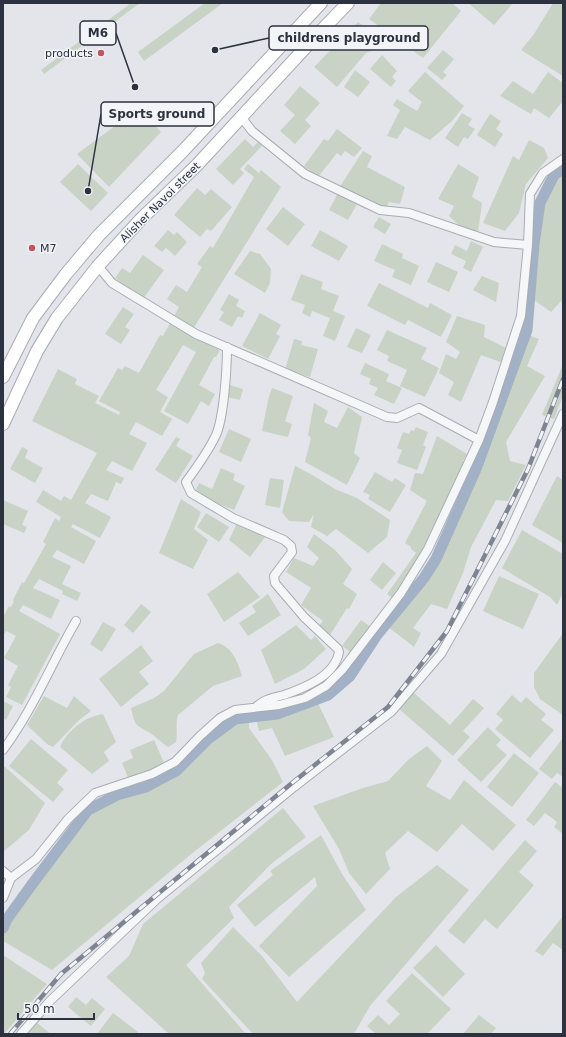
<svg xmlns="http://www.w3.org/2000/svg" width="566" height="1037" viewBox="0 0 566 1037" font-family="'DejaVu Sans',sans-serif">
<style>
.green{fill:#c8d3c5}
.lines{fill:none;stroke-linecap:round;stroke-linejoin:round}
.canal{stroke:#a2b1c6;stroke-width:11}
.street-casing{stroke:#a8acb4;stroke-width:10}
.secondary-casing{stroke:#a8acb4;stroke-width:14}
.street{stroke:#f5f6f8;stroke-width:8}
.secondary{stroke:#fff;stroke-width:12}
.rail-casing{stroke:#7e8492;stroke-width:4.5}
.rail{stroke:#f2f4f7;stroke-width:3;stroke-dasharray:9;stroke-linecap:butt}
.poi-dot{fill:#c1555f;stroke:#f2f4f7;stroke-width:1.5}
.labels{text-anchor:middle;stroke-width:3;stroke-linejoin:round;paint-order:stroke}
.poi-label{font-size:11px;fill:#2c3240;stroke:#f2f4f7;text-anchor:end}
.street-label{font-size:11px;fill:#2c3240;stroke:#f2f4f7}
.leader{fill:none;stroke:#2c3240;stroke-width:1.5}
.callout-dot{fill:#2c3240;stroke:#f2f4f7;stroke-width:1.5}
.callout{fill:#f2f4f7;stroke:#2c3240;stroke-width:1.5}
.callout-label{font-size:12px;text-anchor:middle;font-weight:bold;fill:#2c3240}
</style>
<rect width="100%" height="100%" fill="#e3e5ea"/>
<path class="green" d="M131,3H140L44,74L41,70Z
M205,3H223L144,61L138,52Z
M381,3H452L461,11L423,58L369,19Z
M468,3H513L494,25Z
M553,3H563V76L521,50L534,34Z
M358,22L389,44L366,53L337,87L314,67Z
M443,50L454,59L443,72L447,75L442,80L427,68Z
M382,55L397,71L392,77L396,81L391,87L370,69Z
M355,70L370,82L358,97L344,87Z
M425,72L464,106L452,121L430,140L405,127L397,139L387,136L400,110L393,105L397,99L417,111L422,102L408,91Z
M548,72L563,83V101L549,118L534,108L531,114L500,96L513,81L533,94Z
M300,86L320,103L305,120L311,126L295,144L280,131L295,115L284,105Z
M138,109L161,132L109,187L77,154Z
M462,113L472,119L468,125L475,129L468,139L464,137L458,147L445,138Z
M490,114L501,121L496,129L503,134L495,147L477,135Z
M337,129L362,148L354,157L345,151L341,156L337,153L318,177L304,166L324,139L328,141Z
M245,139L253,147L258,142L262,146L240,169L244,173L233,185L216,169Z
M529,140L544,148L548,158L526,184L519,213L505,231L483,223L513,156L519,160Z
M363,151L372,156L367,167L405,187L400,204L389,202L386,208L380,209L339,188Z
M78,164L108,193L91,211L60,182Z
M248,164L259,173L261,170L281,187L190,334L220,350L216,357H214L199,385L215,394L209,406L201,401L188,424L164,411L196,352L183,345L156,390L168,397L160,412L172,419L162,436L136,422L129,434L147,443L132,471L112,461L106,470L124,478L121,484L116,482L108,501L91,494L85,503L111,517L100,538L73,524L71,527L96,541L84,564L57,550L52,557L71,566L62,584L81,593L77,601L62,594L63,591L39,579L33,588L60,600L51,619L23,605L19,611L60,634L22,705L6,697L11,687L8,685L18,666L4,658L16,636L6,631L3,636V617L9,606L11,607L14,601L13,600L22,582L24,583L46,544L43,542L55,518L59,521L61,517L36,502L43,490L61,501L64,496L71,500L97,453L32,421L58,369L77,379L75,384L99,396L95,403L119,415L120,412L99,401L118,368L122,370L125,366L139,373L160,335L163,336L179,307L167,299L176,285L187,292L202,267L197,264L210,246L213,248L254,177L244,169Z
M458,164L479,177L472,197L482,203L478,232L462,228L449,216L454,206L438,199Z
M563,174V299L551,312L534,300C536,265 533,197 563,174Z
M197,188L205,195L211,189L232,207L211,231L207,229L200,237L174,215Z
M339,191L367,206L365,209L357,204L348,220L329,210Z
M283,207L305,224L288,246L266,229Z
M379,217L391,224L385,234L373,227Z
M168,230L174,235L177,232L187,242L175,256L166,248L162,252L154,246Z
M320,230L348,246L339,261L311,246Z
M471,241L483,247L471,272L463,268L466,261L451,254L455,245L467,251Z
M382,244L403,254L402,258L419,266L411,285L392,277L395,270L374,261Z
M250,251L260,254L271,269L270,283L265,293L234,274Z
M143,255L164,270L143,299L115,278L122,268L130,273Z
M436,262L458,272L449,292L427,282Z
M301,274L323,282L321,289L339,296L333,311L345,316L335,341L323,336L330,318L312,311L310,317L302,313L305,305L291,300Z
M482,276L499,283L496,302L473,290Z
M379,283L428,308L430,303L452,315L441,337L408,320L405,325L367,306Z
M229,294L239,300L236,306L245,311L242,318L238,316L232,327L219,320L224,312L220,310Z
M123,307L134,314L125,327L130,330L121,344L105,334Z
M260,313L281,325L276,334L280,336L268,359L242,346Z
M457,316L485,325L484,337L508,349L503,363L481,355L461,402L448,395L454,382L439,373L446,354L456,359L460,352L446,342Z
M356,328L371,335L362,353L347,347Z
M387,330L427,348L421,359L439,368L425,397L400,386L407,370L387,361L389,356L377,350Z
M528,335L539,339L527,366L545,376L506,442L510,461L526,465L508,501L496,500L471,547L463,573L447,609L431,604L413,628L421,633L414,647L388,627L426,581L437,561L479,469Z
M294,339L302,341L301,345L318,349L310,377L285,370Z
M365,363L389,374L386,381L402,388L394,404L374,395L378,388L369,384L371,379L360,374Z
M563,364V396L554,419L542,415Z
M230,385L243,389L240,400L227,397Z
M272,388L293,396L285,421L292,424L288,437L262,431L268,400Z
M314,403L328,411L324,422L337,428L348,407L362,417L354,453L360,458L347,485L305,462L311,438L308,435Z
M416,427L428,432L423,445L426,447L417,470L397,463L402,450L397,448L403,432L409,434L411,430L414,431Z
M229,429L251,439L241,462L219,452Z
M437,436L467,454L463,461L466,463L424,555L394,600L387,594L416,553L411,549V547L405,543L427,501L410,490L415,473L423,474Z
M176,437L180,439L176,446L193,456L176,483L155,470Z
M22,447L28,450L25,458L43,468L35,483L10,469Z
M295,466L309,473L335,489L357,498L390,520L387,537L368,553L336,529L327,536L311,527L314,514L309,522L289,521L282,512Z
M221,468L235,474L233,480L245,486L234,510L194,494L199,483L212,489Z
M375,472L392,482L395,478L406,485L390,512L368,499L370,495L363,492Z
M557,476L563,480V543L532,525Z
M270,478L284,480L280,508L265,505Z
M181,499L201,512L194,529L208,540L193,569L159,553Z
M3,500L28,511L22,525L27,527L24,533L3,524Z
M206,513L229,527L219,542L197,527Z
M237,523L265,537L250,557L229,540Z
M522,530L563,554V593L557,605L550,597L502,568Z
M314,534L335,550L352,569L343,584L357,594L349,609L347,608L330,635L318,627L323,621L301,605L311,588L286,572L294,558L313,566L319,558L307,547Z
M383,562L396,573L382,590L370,580Z
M238,572L260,597L224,622L207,594Z
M499,576L539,594L523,629L483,611Z
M268,594L281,615L248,636L239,623L256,612L252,606Z
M141,604L151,612L133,633L124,625Z
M361,620L371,627L352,653L342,646Z
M103,622L116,629L102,652L90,644Z
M296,625L311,640L315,636L326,649L304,669L275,684L261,650Z
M563,633V715L540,699L534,687V673Z
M218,643C232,647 238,662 242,676L213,686L178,715C175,724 178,732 176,742L168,747C162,743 156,737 150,733C134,723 136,728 131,708L154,698L164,691L194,654Z
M141,645L153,661L139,672L149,684L121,707L99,679Z
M413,692L450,725L473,699L484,708L463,731L470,737L453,756L398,708Z
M512,695L521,703L526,697L546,714L541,720L554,730L530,758L495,729L503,720L496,714Z
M44,696L67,708L74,696L91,711L78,721L53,747L47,744L27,725Z
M3,701L13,706L6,720L3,718Z
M318,703L334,737L285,756L272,728L259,731L256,719L278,716Z
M103,714L116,742L104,752L109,761L92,774L60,747C68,730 84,717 103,714Z
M249,721V728L272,760L283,782L190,855L52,970L3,941V935L9,922L91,811L118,799L147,789L179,773L209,741L235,722Z
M488,727L501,740L496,745L507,755L481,782L457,760Z
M563,738V777L557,773L552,779L539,769Z
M31,739L68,770L57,783L64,789L53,802L9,766Z
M154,740L165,765L129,780L122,763L133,758L130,750Z
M427,746L442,761L426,786L450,800L464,780L516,825L493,851L462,824L437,852L408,831L385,853L390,869L366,894L349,873L339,849L313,806L363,788L388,781L409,759Z
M514,753L539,773L512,807L487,787Z
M3,765L45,803L29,830L3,852Z
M555,782L563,788V834L554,827L557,822L545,813L534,826L526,820Z
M283,808L306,837L271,864L229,907L234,918L186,965L246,1034H169L106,977L129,956L143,924Z
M321,835L342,874L366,910L289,977L259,946L317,886L315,877L255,927L237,905L273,875L270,871Z
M525,840L537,851L519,872L534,885L497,929L485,919L464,944L448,931Z
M437,865L469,890L370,1006L354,1034H253L202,979L205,973L201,963L233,927L262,956L297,1002L396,897Z
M563,916V950L553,943L543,956L535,951Z
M436,945L465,974L443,997L413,968Z
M3,955L47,984L4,1034H3Z
M412,973L451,1009L427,1034H376L367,1026L378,1015L389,1025L400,1014L386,1001Z
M76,997L86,1005L92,998L105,1009L91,1026L68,1007Z
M113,1013L138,1032L137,1034H97Z
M479,1015L496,1028L491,1034H463Z
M36,1022L51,1034H27Z"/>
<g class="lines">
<path class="canal" d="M3,928L7,919L33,883L88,810L117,795L146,787L176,771L208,739L235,719L277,714L328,695L350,676L377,635L424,578L436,559L476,469L527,330L534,244L540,203L554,175L563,169"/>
<g class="street-casing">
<path id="street" d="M242,118L252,131L305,174L380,210L409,213L494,242L528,245
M98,266L112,283L196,334L387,417L397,418L419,408L479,440
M227,347C227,368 224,417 216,435C208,452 197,467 186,482L191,493L233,518L284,540L291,546L292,552L274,576L275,583L304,617L338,649L339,652C335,676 304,688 284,695C273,698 264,699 256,707
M3,750C33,710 51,664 76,621
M3,871L11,878
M3,898L11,878L36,859L68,819L95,793L152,774L175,762L200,736L220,718L235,710L279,705L305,698L326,686L342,670L401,593L428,549L479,440L493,402L521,316L528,245L530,194L543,173L563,159
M21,1034L50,1001L157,899L294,787L392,711L441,654L505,541L563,414"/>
</g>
<g class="secondary-casing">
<path id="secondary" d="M3,377L33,318L66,274L99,235L182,152L321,3
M3,424L37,351L57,318L98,266L141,219L197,165L317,35L348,3"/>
</g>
<use href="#street" class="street"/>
<use href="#secondary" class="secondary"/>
<g class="rail-casing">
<path id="rail" d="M10,1034L61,974L292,783L388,707L447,631L528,469L563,379"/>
</g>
<use href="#rail" class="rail"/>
</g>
<g class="poi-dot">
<circle cx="101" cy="53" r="4"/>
<circle cx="32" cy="248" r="4"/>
</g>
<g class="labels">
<g class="poi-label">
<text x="93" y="57">products</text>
<text x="40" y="252" text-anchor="start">М7</text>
</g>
<g class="street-label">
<text transform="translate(160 202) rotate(-45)" y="4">Alisher Navoi street</text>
</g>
</g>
<path class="leader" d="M135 87L116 33M215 50L269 38M88 191L101 114"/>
<g class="callout-dot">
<circle cx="135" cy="87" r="4"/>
<circle cx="215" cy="50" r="4"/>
<circle cx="88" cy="191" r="4"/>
</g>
<g class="callout">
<rect x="80" y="21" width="36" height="24" rx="4"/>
<rect x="269" y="26" width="159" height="24" rx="4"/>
<rect x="101" y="102" width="113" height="24" rx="4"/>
</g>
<g class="callout-label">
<text x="98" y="37">М6</text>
<text x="349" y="42">childrens playground</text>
<text x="157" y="118">Sports ground</text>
</g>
<rect width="566" height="1037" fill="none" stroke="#2c3240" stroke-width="8"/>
<path d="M18 1013v6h76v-6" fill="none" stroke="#2c3240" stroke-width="2"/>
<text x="24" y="1013" font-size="12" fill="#2c3240" stroke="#f2f4f7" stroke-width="3" paint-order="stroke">50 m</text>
</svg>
